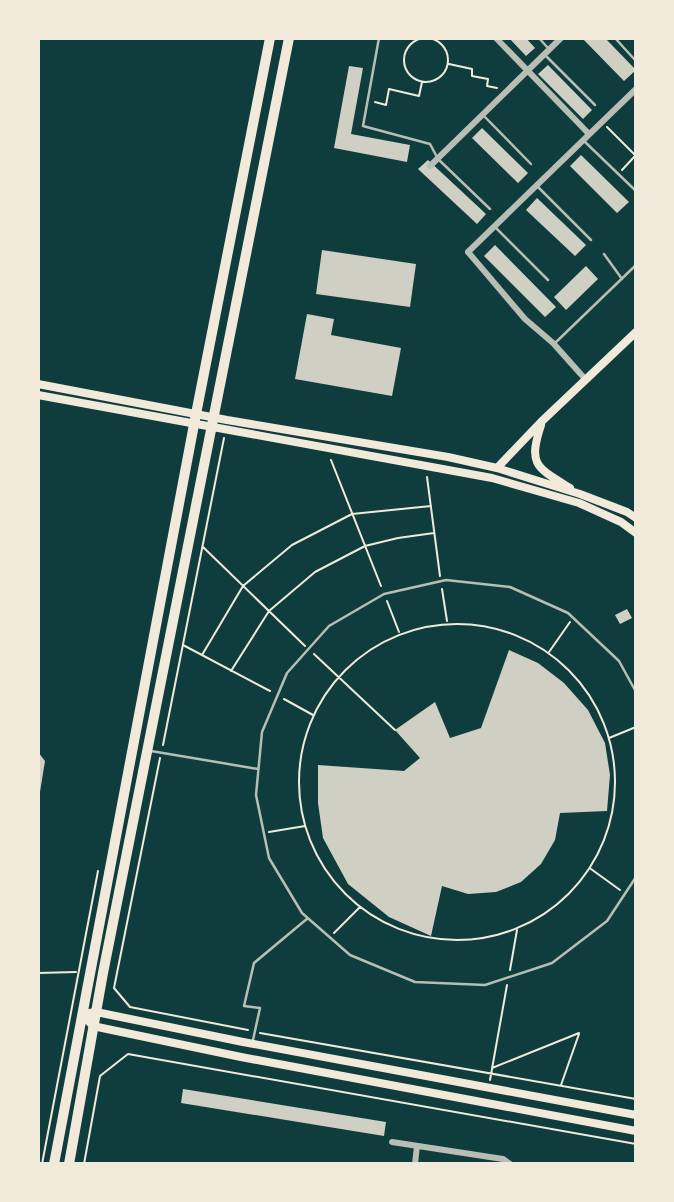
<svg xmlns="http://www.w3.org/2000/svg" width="674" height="1202" viewBox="0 0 674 1202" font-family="Helvetica,sans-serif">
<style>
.building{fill:#cfcfc3}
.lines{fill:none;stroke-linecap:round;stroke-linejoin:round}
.path{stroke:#f1e9da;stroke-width:2}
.service{stroke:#b8beb3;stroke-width:2.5}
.minor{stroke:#b8beb3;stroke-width:6}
.secondary{stroke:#f1e9da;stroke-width:8}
.trunk{stroke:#f1e9da;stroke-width:10}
</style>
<rect width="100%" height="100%" fill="#0f3d3e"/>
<path class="building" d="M509,38H526L535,48L526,56Z
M582,38H605L636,70L624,81Z
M548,65L592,110L583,119L538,74Z
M349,66L363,68L351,134L410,145L407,162L334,148Z
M482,128L528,173L518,183L472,138Z
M581,155L629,202L617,213L570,166Z
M428,160L486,214L477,224L418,169Z
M537,198L586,245L575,256L526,210Z
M495,245L556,307L545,317L484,256Z
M322,250L416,264L410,307L316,294Z
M586,266L598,279L566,310L554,297Z
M307,314L334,319L331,335L401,348L392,396L295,379Z
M627,609L632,618L620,624L615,615Z
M509,650L538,663L564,683L588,710L605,743L610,775L607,811L560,813L555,840L541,864L521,882L496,892L468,894L442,886L431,936L389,917L348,884L323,838L318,803V765L404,771L420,758L395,730L435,702L450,738L481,728Z
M38,752L45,761L40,792H38Z
M183,1089L386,1122L384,1136L181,1103Z"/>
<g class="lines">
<path class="path" d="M404 60a22 22 0 1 1 44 0a22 22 0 1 1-44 0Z
M449,64L472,69V76L488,79L487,86L497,88
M375,102L386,105L389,89L419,96L422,82
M607,127L636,156
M622,170L635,156
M331,460L381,586
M427,477L440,576
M203,547L305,646
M442,589L447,621
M387,601L399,632
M299 782a158 158 0 1 1 316 0a158 158 0 1 1-316 0Z
M183,645L270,691
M549,652L570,622
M314,654L395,730
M202,655L243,586L292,545L352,514L431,506
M231,671L269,611L315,572L365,546L398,538L434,533
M284,699L313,715
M609,738L636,727
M163,745L224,438
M160,758L114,988L130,1007L248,1030
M269,832L305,826
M591,869L620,890
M334,933L360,907
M510,970L517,930
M38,973L76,972
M260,1033L636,1099
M492,1068L579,1033
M490,1080L507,985
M561,1085L579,1034
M42,1164L98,871
M84,1164L100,1076L128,1054L636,1144"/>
<path class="service" d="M379,38L363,126L430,144L438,159L490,209
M539,38L547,47
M615,38L635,60
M545,55L595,105
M483,115L531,164
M583,140L636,191
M536,185L591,240
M494,226L548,280
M604,254L622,279
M554,344L636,265
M636,692L619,661L568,613L510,587L446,580L384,594L329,626L287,673L262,732L256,795L269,858L302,913L350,955L415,982L485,985L552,963L607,921L636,877
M151,751L258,769
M253,1040L260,1008L244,1006L254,963L308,918"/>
<path class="minor" d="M496,38L589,134
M430,166L561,38
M586,380L553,343L525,319L468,252L636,89
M392,1142L503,1159L510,1164
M415,1164L417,1146"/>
<path class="secondary" d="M38,384L227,420L448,457L497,468L580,494L627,512L636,518
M38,395L492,478L579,503L621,522L636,533
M541,425C528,465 536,467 570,488
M497,468L541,422L636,332
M82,1014L93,1026L107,1029L241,1057L636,1131
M82,1014L96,1012L243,1042L636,1115"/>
<path class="trunk" d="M54,1164L196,414L270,38
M69,1164L103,973L289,38"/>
</g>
<rect width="674" height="1202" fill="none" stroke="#f1e9da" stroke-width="80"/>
</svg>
